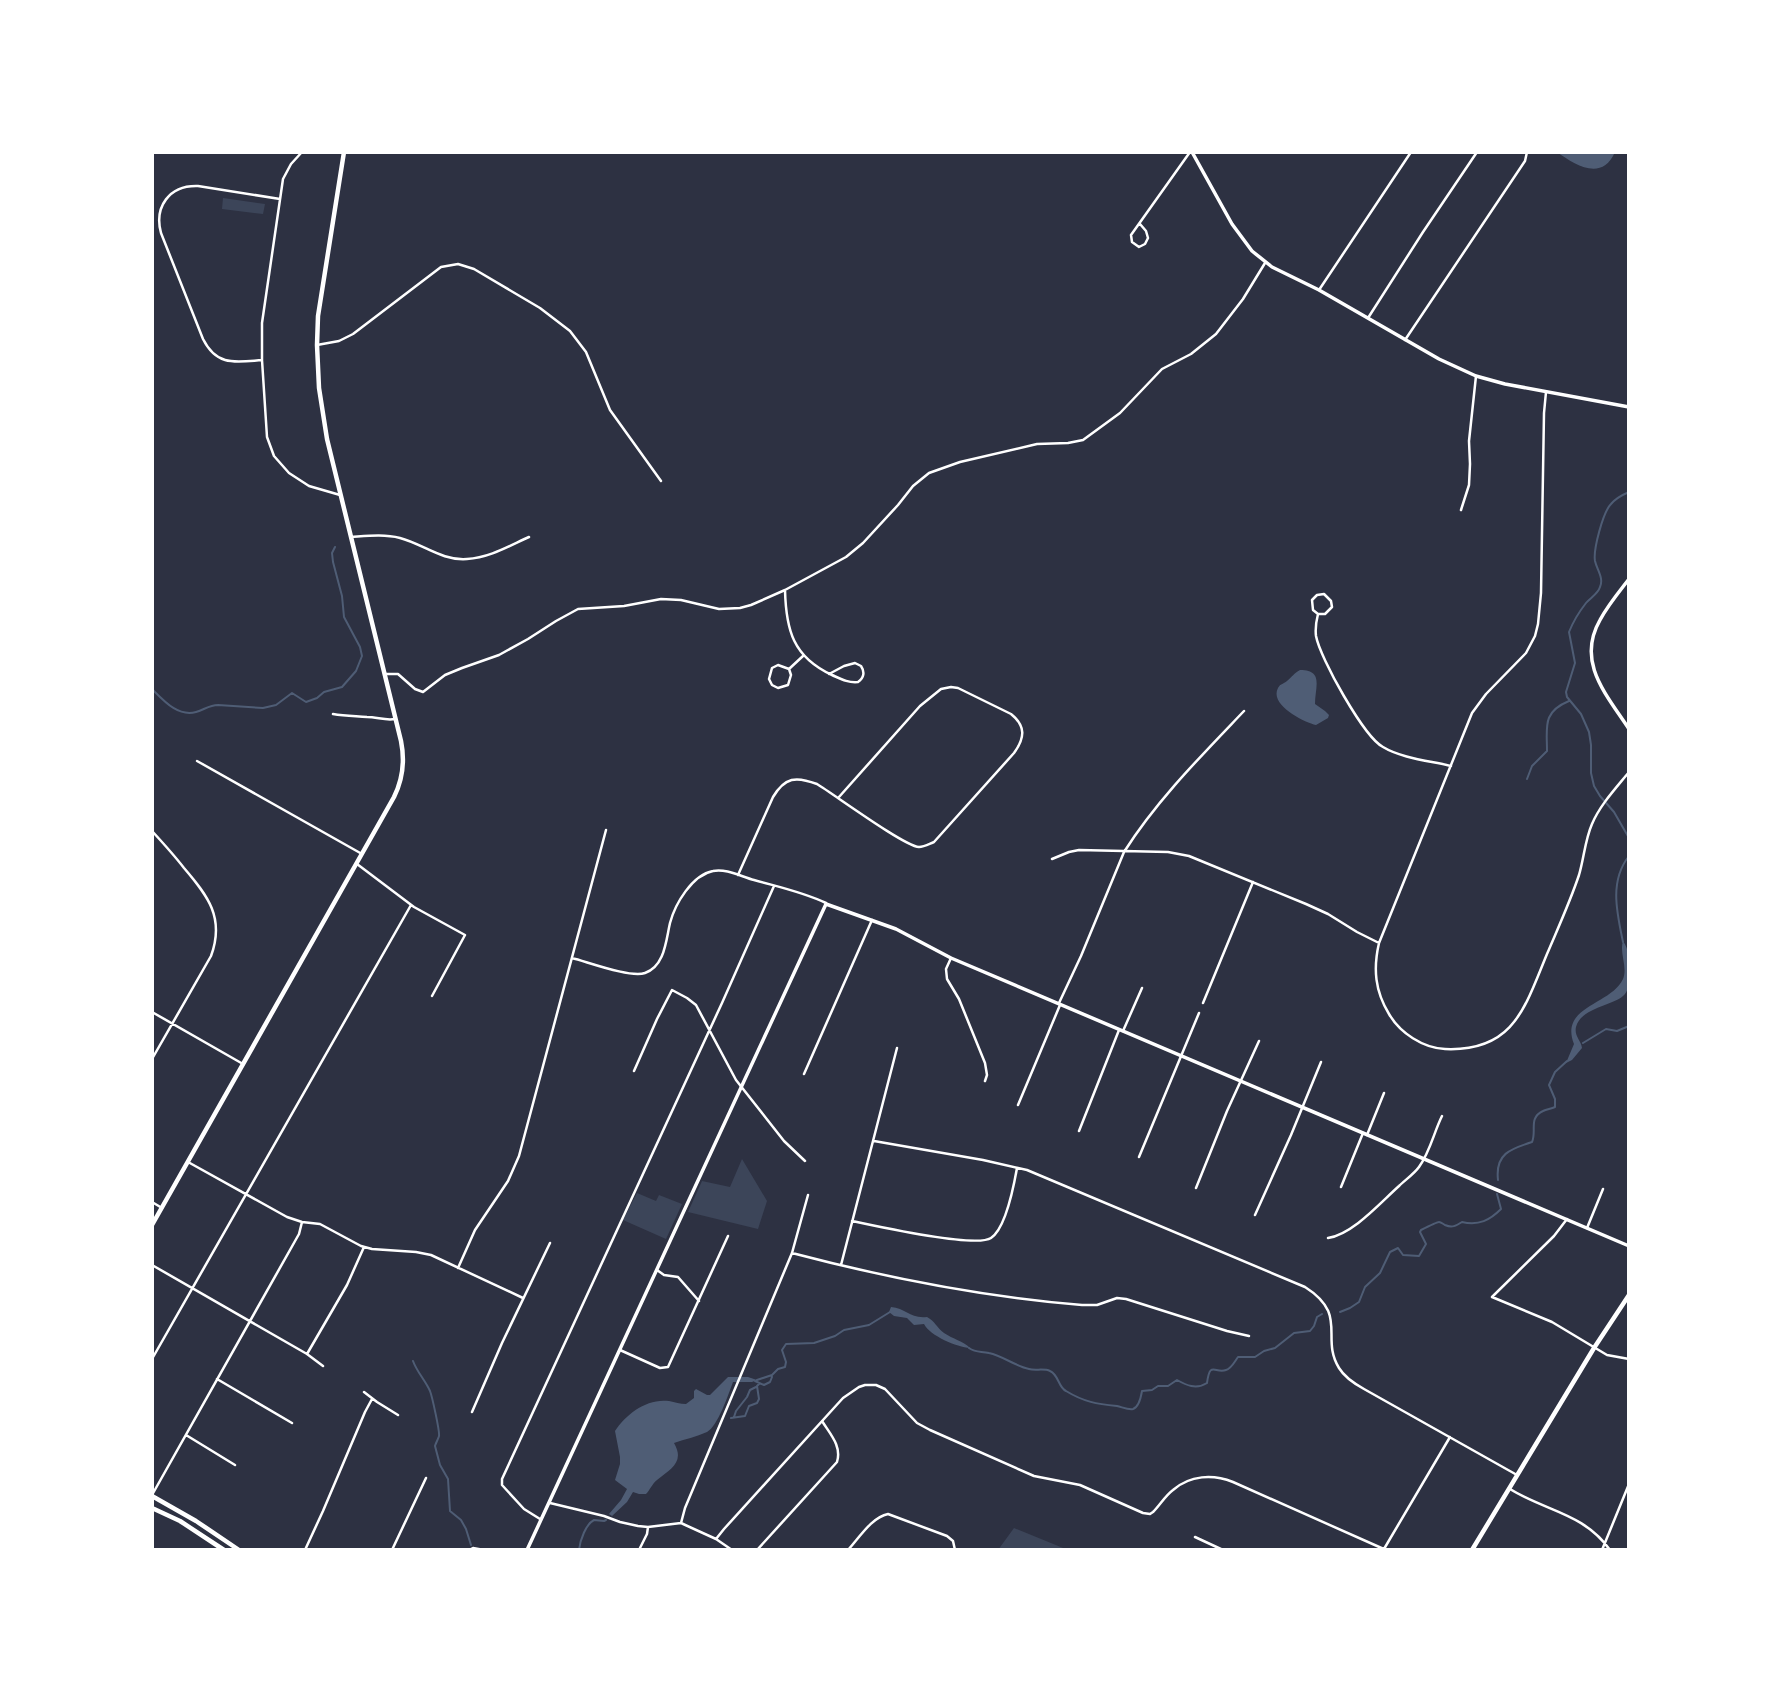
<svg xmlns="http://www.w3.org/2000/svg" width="1781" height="1702" viewBox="0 0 1781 1702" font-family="'DM Sans',sans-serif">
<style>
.green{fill:#3c4559}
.water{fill:#4f5d75}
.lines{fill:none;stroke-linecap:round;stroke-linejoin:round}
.stream{stroke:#4f5d75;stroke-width:2}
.minor{stroke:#fff;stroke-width:2.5}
.tertiary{stroke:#fff;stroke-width:3.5}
.secondary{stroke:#fff;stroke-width:4.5}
.trunk{stroke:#fff;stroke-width:4.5}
</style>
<rect width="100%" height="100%" fill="#2d3142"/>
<path class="green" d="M223,198L265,204L263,214L222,209Z
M742,1159L767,1201L758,1229L688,1212L702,1181L730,1187Z
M637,1193L656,1201L659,1195L682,1204L666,1239L623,1220Z
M1014,1528L1068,1550H998Z"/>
<path class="water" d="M1557,152H1615C1602,182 1575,165 1557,152Z
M1300,670C1324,670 1315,687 1315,704L1325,711L1329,715L1328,718L1316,725C1304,722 1269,705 1278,688C1281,683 1282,685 1287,681C1292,677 1294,673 1300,670Z
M1623,941C1629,950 1629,957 1629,967C1629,975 1630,987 1625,994C1615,1006 1581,1007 1576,1027C1574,1036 1581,1040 1582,1048L1572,1060L1566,1063L1574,1044C1559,1006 1611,1005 1623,979C1628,967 1619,953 1623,941Z
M891,1307C906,1308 910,1319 927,1317C935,1321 937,1328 944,1333C953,1339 963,1341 970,1348C957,1347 930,1336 924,1324L914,1325L907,1318L894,1316L889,1312Z
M728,1377H748L757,1380L752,1382H733C728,1395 718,1426 707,1432C696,1437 685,1439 674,1443C685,1462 671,1469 657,1480C652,1484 650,1490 646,1494H639L633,1492L627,1502L612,1516L609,1514L621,1500L627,1489L615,1480L620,1464V1457L615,1431C626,1414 647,1398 669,1401C675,1402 680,1404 686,1404L694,1398V1391L696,1389L707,1395H710Z"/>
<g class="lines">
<path class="stream" d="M1629,492C1622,495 1616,498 1611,504C1603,512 1593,550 1595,561C1597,570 1604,578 1600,587C1598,594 1590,598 1586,603C1579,612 1573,622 1569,632L1575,663L1566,692L1567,697L1581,714L1589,732L1591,745V773L1594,786L1600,796L1614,812L1629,838
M152,689C164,701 178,717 196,712C204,710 209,705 218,705L263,708L276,705L292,693L306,702L317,698L324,692L342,687L356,671L362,656L360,647L344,617L342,596L333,562L332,553L335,547
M1527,779L1532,766L1547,751C1547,727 1542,712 1569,701
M1623,942C1617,913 1609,881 1629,856
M1583,1043L1606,1029L1617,1031L1629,1026
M1498,1180C1495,1154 1510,1149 1532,1142C1537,1131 1528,1118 1543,1111C1547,1109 1551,1109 1555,1107V1099L1549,1085L1555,1072L1567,1061
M1340,1312L1350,1308L1359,1302L1365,1287L1380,1273L1390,1252L1398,1248L1403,1255L1419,1256L1426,1244L1420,1232L1421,1230C1423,1229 1437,1222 1439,1222C1441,1222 1443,1224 1445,1225C1452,1228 1456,1226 1462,1222C1479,1226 1490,1220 1501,1209L1497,1194
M969,1348C976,1353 981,1351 989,1353C1003,1356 1015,1366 1029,1369C1035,1371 1044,1368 1050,1371C1059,1375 1058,1387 1066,1391C1084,1402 1097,1404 1117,1406C1122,1407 1128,1410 1133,1409C1139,1407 1141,1397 1142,1391L1152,1390L1158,1386H1168L1177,1380C1186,1385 1196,1390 1207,1383C1210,1360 1215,1374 1226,1370C1231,1369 1235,1361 1238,1357H1255L1264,1351L1275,1348L1294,1333L1310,1331L1314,1326L1317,1317L1322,1314
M413,1361C417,1372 425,1380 430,1391C432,1396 440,1432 439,1436C439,1437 435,1445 435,1446L440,1465L448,1479L450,1511L461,1520L466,1529L471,1545
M757,1380L772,1375L778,1369L785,1367L786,1362L782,1350L786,1344L814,1343L835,1336L844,1330L869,1325L890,1312
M755,1381L764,1385L770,1382L772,1377
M734,1417L736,1411L747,1397L750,1390L756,1387
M731,1418L745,1416L749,1406L757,1403L759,1399L757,1386L759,1384
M579,1550C580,1540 586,1524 594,1520L604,1521L606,1520"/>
<path class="minor" d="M302,152L291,164L283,179L262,323V360L267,437L274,456L289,473L309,486L340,495
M1140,224L1146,231L1148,238L1145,244L1139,247L1132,242L1131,235L1190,152
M1319,290L1411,152
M1368,318L1423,232L1477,152
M1405,340L1525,161L1527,152
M317,345L339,341L353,334L441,267L458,264L474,269L540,308L570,331L586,352L610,410L661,481
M262,360C236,362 217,367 203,339L161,233C154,207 169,185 198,186L280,199
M1546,392L1544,413L1541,593L1538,624L1535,636L1526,653L1486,694L1472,713L1379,943C1373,969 1375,991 1389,1014C1400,1033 1423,1048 1445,1049C1514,1052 1525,1007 1547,954C1558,928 1570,902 1579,875C1584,858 1585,840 1592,824C1600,805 1616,788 1629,772
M1461,510L1469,485L1470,464L1469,441L1476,376
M351,537C367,536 384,534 400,538C423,544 442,561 467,559C489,558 509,546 529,537
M785,590C786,630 793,657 832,675C841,679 848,683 858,682C864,678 865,672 861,666L855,663L844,666L829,674
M1318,614L1313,610L1312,600L1317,595L1324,594L1331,601L1332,607L1325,614H1318C1316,622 1315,628 1316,636C1320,658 1364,737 1383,747C1401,758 1430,761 1451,766
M789,669L791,675L788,685L778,688L772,685L769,679L772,668L778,665L789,669L803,656
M385,674H398L415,689L423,692L445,675L462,668L499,655L528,639L556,621L578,609L624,606L661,599L681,600L719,609L740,608L751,605L785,590L846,557L863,543L898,505L913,486L929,473L960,462L1037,444L1068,443L1083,440L1120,413L1162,369L1191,354L1216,334L1243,299L1265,263
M333,714C345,716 355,716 367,717C377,717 386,721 395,719
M197,761L362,854
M152,831C163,843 174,855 184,868C208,896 225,918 211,956L152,1059
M1052,859L1069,852L1079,850L1168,852L1189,856L1306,904L1328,914L1357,932L1379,943
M357,864L414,907L465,935L432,996
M738,875L773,797C785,777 796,776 817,784C835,795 904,846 919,847C924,847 929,844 934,842L1014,753C1025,738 1026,726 1011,714L958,688L951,687L941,689L920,706L839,797
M572,958C588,962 630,978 645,973C665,966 666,940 670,923C675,904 692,875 713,871C726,868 742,877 754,880C779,887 803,892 826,903
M951,958L946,969L947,979L959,999L985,1063L987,1075L985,1081
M1059,1003L1081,956L1124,852C1157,800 1202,755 1244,711
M1203,1003L1253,882
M152,1012L243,1064
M1123,1031L1142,988
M634,1071L657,1019L672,990L687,998L696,1005L736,1080L784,1141L805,1161
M804,1074L872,920
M1018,1105L1060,1005
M1079,1131L1119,1030
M1367,1135L1384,1093
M874,1141L983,1160L1027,1170L1305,1287C1349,1315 1320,1337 1339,1368C1345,1378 1355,1384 1364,1389L1517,1475
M1139,1157L1199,1013
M188,1162L287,1217L302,1222L320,1224L361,1246L372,1249L416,1252L431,1255L523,1298
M1341,1187L1363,1133
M1196,1188L1227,1111L1259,1041
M152,1202L162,1208
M1255,1215L1291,1135L1321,1062
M1567,1219L1554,1236L1492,1297L1552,1322L1607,1355L1629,1359
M852,1221C875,1226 976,1248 991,1238C1006,1228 1014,1185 1017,1168
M1587,1228L1603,1189
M1328,1238C1353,1234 1380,1203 1399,1186C1405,1180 1414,1174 1419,1167C1430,1152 1434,1132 1442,1116
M792,1253C887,1278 984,1297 1082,1305H1097L1117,1298L1126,1299L1227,1331L1249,1336
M152,1265L307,1354L323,1366
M841,1265L897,1048
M458,1268L475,1230L508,1181L519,1156L606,830
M657,1270L664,1275L678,1277L699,1301
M620,1350L660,1368L668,1367L728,1236
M307,1354L347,1285L364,1247
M152,1359L411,905
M217,1379L292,1423
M364,1392L377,1402L398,1415
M472,1412L502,1343L550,1243
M186,1435L235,1465
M1510,1489C1545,1511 1584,1513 1610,1550
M152,1495L299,1234L302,1222
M550,1503L604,1516L620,1522L638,1526L648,1527L681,1523L716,1539L732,1550
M540,1519L524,1509L502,1485V1479L722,1003L774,886
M681,1523L685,1508L792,1253L808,1195
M1195,1537L1223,1550
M716,1539L724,1529L843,1398L859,1387L865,1385H876L885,1389L917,1423L930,1430L1034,1476L1080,1485L1143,1513L1150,1514L1153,1512C1160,1505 1165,1496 1173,1490C1190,1475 1213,1474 1233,1482L1386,1550
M1384,1549L1450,1437
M305,1550L323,1511L365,1412L372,1399
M392,1550L426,1478
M469,1550L473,1548L484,1550
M639,1550L647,1534L648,1527
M757,1550L837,1462C842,1446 830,1434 822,1421
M848,1550C859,1538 872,1517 888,1514L947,1536L953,1541L955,1550
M1602,1550L1629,1484"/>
<path class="tertiary" d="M1192,152L1232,224L1252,251L1272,267L1319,290L1439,359L1476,376L1505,384L1629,407
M1629,579C1619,592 1608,605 1600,620C1576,662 1606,694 1629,729
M527,1550L826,904L896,929L951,958L1629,1246"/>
<path class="secondary" d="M152,1225L394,797C403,779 405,761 401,741L327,439L319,388L317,345L318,316L344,152
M1472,1550L1594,1348L1629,1295"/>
<path class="trunk" d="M152,1496L196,1521L239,1550
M152,1508L180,1521L224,1550"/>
</g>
<rect width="1781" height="1702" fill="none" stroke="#ffffff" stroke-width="308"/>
</svg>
